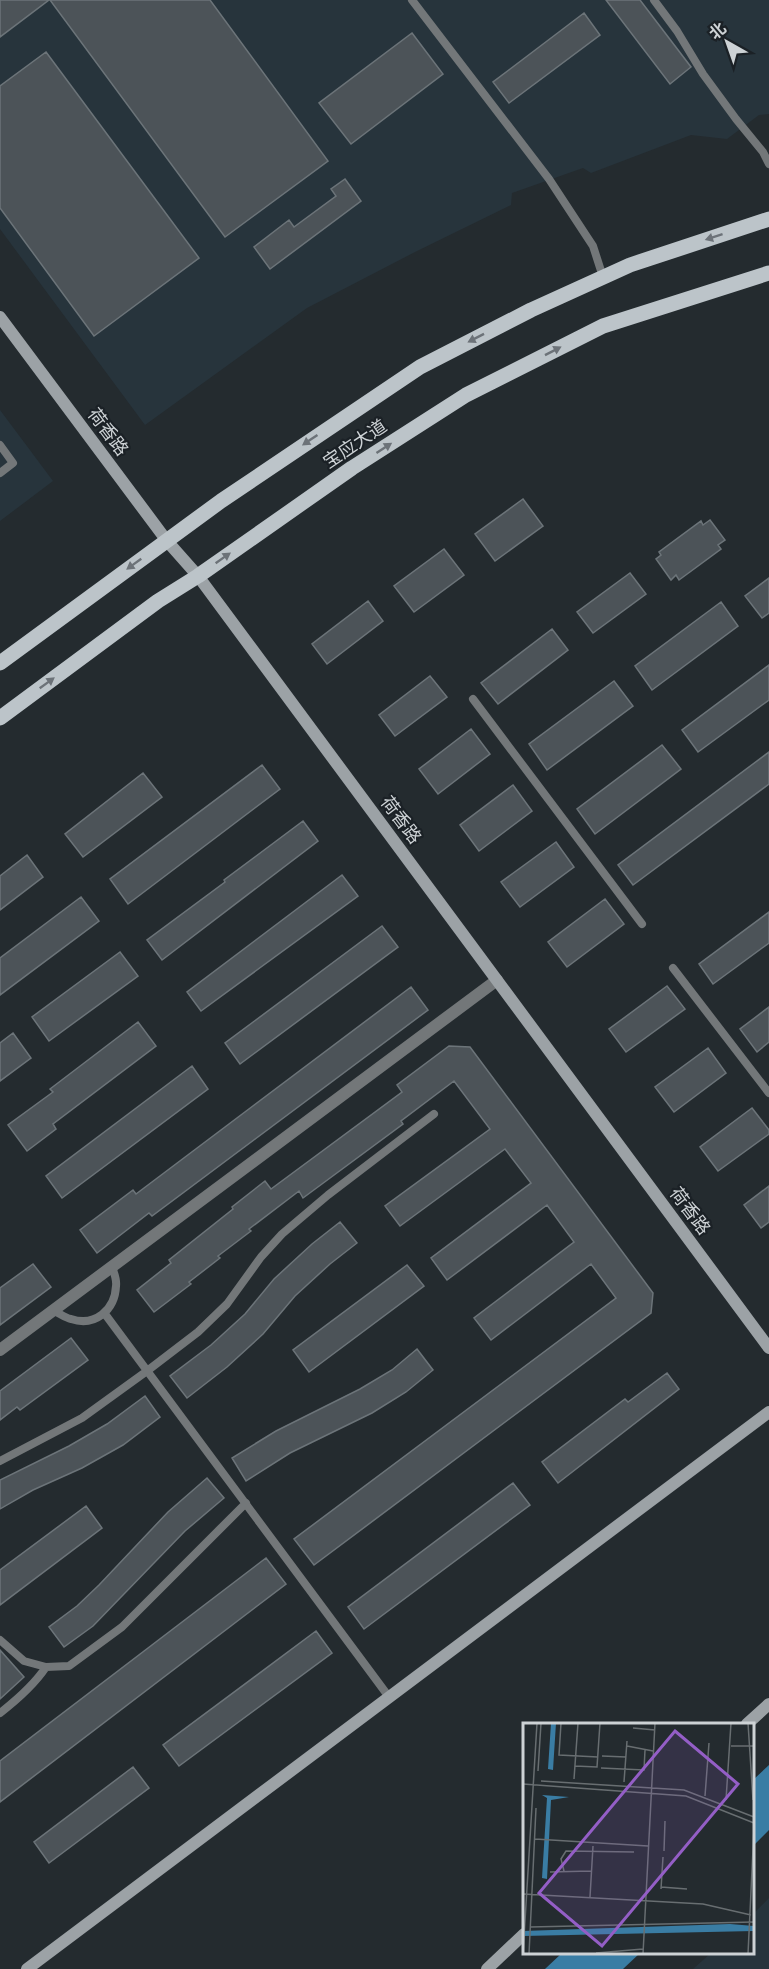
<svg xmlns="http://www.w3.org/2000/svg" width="769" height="1969" viewBox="0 0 769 1969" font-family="'Sofia Sans Condensed','Noto Sans SC',sans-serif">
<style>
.built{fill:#27343c}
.water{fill:#3a7da4}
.building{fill:#4c5358;stroke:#6c7479;stroke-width:1.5}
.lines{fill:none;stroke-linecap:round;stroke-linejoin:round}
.lane{stroke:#737779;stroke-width:8}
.street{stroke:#737779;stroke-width:12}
.secondary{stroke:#9ca2a6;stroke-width:12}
.primary{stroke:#bcc4c9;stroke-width:15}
.oneway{fill:#6c7278}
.labels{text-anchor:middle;stroke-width:4.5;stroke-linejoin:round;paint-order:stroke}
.street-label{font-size:18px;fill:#cdd2d5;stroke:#1b2126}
.inset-road{fill:none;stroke:#686e71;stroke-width:1.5}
.view{fill:#945ec6;fill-opacity:0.15;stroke:#945ec6;stroke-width:3}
.inset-edge{fill:none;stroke:#cdd2d5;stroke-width:3}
</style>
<rect width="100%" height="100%" fill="#242b2f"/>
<path class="built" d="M0,0H769V114L759,115L727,139L691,135L591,173L583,168L512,193L511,205L415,252L307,308L145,425L0,229Z
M0,410L53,481L0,521Z
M769,1898V1969H693L711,1953L752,1952L753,1914Z"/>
<path class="water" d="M769,1765V1830L753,1846V1780Z
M562,1953V1952L640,1953L623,1969H545Z"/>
<path class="building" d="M0,0H49L0,37Z
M50,0H210L328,161L225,237Z
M606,0H640L691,67L670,84Z
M584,13L600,35L509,103L493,82Z
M412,33L443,74L351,144L319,103Z
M46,52L199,258L94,336L0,208V86Z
M345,179L361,201L270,269L254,247L289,220L294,227L336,196L331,189Z
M523,499L543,526L495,561L475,534Z
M710,520L725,540L718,545L721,549L679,580L676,575L671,580L656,559L661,555L659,552L701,521L703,525Z
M444,549L464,575L414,612L394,586Z
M630,573L646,594L593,633L577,612Z
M769,578V613L762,618L745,596Z
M368,601L383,621L327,664L312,644Z
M721,602L738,626L652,690L635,666Z
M552,629L568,650L498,704L481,683Z
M769,665V700L698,752L682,730Z
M430,676L447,697L395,736L379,715Z
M614,681L633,706L547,770L529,744Z
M471,729L490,754L438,794L419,769Z
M662,745L681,769L595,834L577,809Z
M769,752V784L633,885L618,865Z
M262,765L280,789L128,904L110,879Z
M143,773L162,797L83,857L65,834Z
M513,785L532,811L479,851L460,825Z
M303,821L318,841L162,960L147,940L225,882L224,880Z
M556,842L574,867L520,907L501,882Z
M27,855L43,877L0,910V876Z
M342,875L358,896L201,1011L187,992Z
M81,897L99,921L0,995V958Z
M605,899L624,924L567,967L548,942Z
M769,912V943L713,984L699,964Z
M382,926L398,947L240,1064L225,1043Z
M120,952L138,976L49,1041L32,1017Z
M667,986L685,1009L626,1052L609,1029Z
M411,987L428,1010L152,1216L149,1213L97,1253L80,1230L133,1190L136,1194Z
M769,1007V1042L757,1052L740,1029Z
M138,1022L156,1046L53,1124L56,1129L27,1151L8,1125L53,1092L50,1089Z
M13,1033L31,1058L0,1081V1043Z
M449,1046L470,1047L653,1293L651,1313L314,1565L294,1539L616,1298L591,1264L491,1340L474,1318L574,1242L547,1205L447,1280L431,1258L531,1183L505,1149L400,1226L385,1206L490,1129L454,1081L401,1121L403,1124L303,1198L299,1191L249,1229L251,1231L218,1256L220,1258L189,1282L191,1284L154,1312L137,1290L171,1263L169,1260L233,1209L232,1207L265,1181L271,1189L402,1092L397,1085Z
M708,1048L726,1073L674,1112L655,1087Z
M192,1066L208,1089L62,1198L46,1176Z
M752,1108L769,1130V1134L718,1171L700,1147Z
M769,1186V1222L761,1228L744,1205Z
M340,1222L357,1243L330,1264L295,1296L263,1334L227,1367L187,1398L170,1376L211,1345L245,1314L274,1279L312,1244Z
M33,1264L51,1287L0,1325V1288Z
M407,1265L424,1286L309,1372L293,1350Z
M71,1338L88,1360L20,1410L17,1407L0,1420V1391Z
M417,1349L433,1370L406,1392L372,1413L290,1453L246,1481L232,1458L276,1431L360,1389L392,1370Z
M667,1373L679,1389L558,1483L542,1462L625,1399L628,1402Z
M145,1396L160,1417L123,1445L82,1468L33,1490L0,1509V1480L69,1446L107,1424Z
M207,1478L224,1498L185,1531L93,1626L64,1647L49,1627L77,1606L99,1585L168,1512Z
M513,1483L530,1505L364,1629L348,1607Z
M86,1506L102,1528L0,1605V1570Z
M266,1558L286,1584L0,1802V1761Z
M316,1631L332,1653L179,1766L163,1745Z
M0,1650L24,1677L0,1699Z
M133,1767L149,1788L49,1863L34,1842Z"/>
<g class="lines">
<path class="lane" d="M412,0L549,179L593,246L603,277
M654,0L677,31L703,74L736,119L763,152L769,164
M0,445L13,463L0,473
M473,699L642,924
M673,968L769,1093
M54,1311C59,1313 65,1318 71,1319C95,1327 115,1310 116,1286C117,1279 114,1273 112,1267
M105,1314L389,1697
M0,1461L82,1418L147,1371L198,1332L227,1304L261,1257L282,1234L328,1195L434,1114
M0,1640L24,1661L46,1667
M0,1713C18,1699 34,1685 46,1667L69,1666L122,1627L246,1503"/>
<path class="street" d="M0,1350L497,980"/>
<path class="secondary" d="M0,317L167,541L198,576L769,1348
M747,1724L769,1704
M27,1969L769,1412
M487,1969L524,1934"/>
<path class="primary" d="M0,663L221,501L420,367L531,310L630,265L769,219
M0,718L158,601L198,576L352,468L466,395L603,326L769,273"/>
</g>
<defs><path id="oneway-solid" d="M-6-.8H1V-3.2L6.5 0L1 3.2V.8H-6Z" transform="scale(1.5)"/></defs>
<g class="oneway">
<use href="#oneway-solid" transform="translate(714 237) rotate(162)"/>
<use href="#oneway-solid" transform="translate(476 338) rotate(153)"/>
<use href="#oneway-solid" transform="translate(553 351) rotate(-27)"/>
<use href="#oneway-solid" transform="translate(310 440) rotate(146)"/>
<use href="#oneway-solid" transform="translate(384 448) rotate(-33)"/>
<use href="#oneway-solid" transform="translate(223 558) rotate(-35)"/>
<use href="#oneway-solid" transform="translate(134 564) rotate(144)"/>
<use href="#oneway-solid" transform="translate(47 683) rotate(-36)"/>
</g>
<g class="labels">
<g class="street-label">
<text transform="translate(108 432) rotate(53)" y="6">荷香路</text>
<text transform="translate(355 444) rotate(-34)" y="6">宝应大道</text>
<text transform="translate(401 820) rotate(53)" y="6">荷香路</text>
<text transform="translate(690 1211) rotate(53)" y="6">荷香路</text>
</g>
</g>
<g transform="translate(523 1723)">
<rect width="231" height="231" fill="#242b2f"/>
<path d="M28,0H33L30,47L25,46ZM19,72L46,74L28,77L24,156L19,155L24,75ZM207,201L231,203V208L0,213V208Z" fill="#3a7da4"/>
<path class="inset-road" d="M38,0L36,32L75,34M225,0L230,77M110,5L132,7M104,23L130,28M208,23H231M79,33L103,34M52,43L74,44L77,0M78,45L121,47L122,27M15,48L18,0M51,56L55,0M18,58L161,67L231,94M101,59L104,18M0,61L163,73L231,100M182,73L186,20M203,77L208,0M12,116L125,123M141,128L142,98M41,148L38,136L43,128L111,129M27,149L68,148M138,164L164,166M138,166L140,134M0,171L180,181L228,192M67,174L70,123M7,204L231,199M73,230L120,226M0,231L14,0M6,231L13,85M120,231L132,0M225,231L231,105"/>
<path class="view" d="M152,8L215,61L79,223L16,170Z"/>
<rect width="231" height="231" class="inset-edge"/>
</g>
<g transform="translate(727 42) rotate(320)" stroke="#1b2126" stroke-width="4.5" paint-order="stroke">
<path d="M0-4.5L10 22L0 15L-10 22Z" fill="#cdd2d5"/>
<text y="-9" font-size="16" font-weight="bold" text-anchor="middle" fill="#cdd2d5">北</text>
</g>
</svg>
